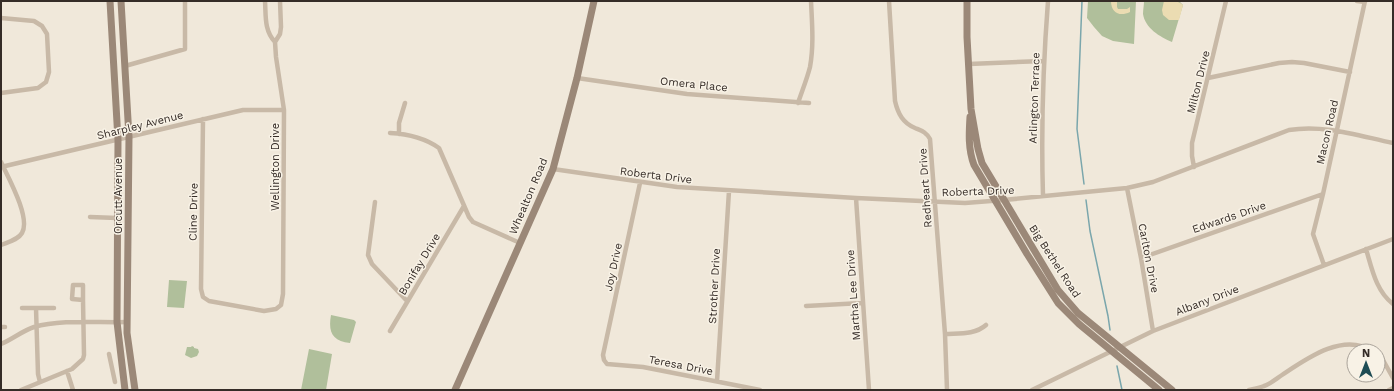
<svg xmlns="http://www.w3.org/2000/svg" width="1394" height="391" viewBox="0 0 1394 391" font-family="'Work Sans',sans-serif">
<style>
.green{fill:#b0bf9b}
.sand{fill:#ebdcb2}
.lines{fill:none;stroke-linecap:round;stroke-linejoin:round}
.stream{stroke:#7aa6ac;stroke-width:1.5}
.street{stroke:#c8b9a7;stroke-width:4.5}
.secondary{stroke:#9b8878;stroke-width:7}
.labels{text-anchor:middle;stroke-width:3;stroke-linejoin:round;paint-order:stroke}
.street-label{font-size:11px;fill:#352c27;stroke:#f8f2e6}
</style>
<rect width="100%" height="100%" fill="#f0e8da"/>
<path class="green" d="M1088,1H1136L1134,44L1113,41L1102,36L1094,27L1087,18Z
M1144,1H1178L1180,2L1183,5L1172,42C1160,37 1145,28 1143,14C1143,10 1144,5 1144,1Z
M169,280L187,281L184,308L167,307Z
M331,315L354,320L356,322L350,343C332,341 328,332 331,315Z
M192,346L194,347V348L198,349L199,352L197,356L191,358L185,355L187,347H191Z
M309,349L332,354L326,390H301Z"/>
<path class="sand" d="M1111,1H1117V7L1118,9H1127L1130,7V12C1120,17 1111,13 1111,1Z
M1164,1C1171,1 1178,0 1183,5L1179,20H1169L1163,15L1162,10Z"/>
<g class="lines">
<path class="stream" d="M1082,1L1077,129L1084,184
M1086,200L1090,231L1108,316L1110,330
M1117,366L1122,390"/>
<path class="street" d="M265,1C266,16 264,30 275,42
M889,1L895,101C898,114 903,123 915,128C922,131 926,132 930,139L945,334L947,390
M1357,1L1365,2
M1,18L34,21L42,26L47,34L49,72L46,82L38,88L1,93
M969,64L1043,61
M125,66L185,49V1
M577,78L687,94L809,103
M1208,78L1279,63L1292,62L1304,63L1350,72
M798,103C802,91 807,79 810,67C814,45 812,23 811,1
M203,119L201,289L203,297L209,301L264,311L276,309L281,305L283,294L284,110L276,57L275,42L280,34L281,27L280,1
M390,133C408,134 425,138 439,148L469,217L473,222L520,243
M399,134V123L405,103
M1,162C8,177 31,218 22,233C18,240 8,242 1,245
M1,167L243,110H284
M1194,167L1192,156V143L1226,1
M553,169L677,187L856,198L965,203L1004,200L1127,188L1153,182L1289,130C1324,124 1359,136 1393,143
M640,183L603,355L604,360L607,364L643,367L760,390
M1127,188L1141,258L1153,331
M1043,196C1041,131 1043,66 1048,1
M856,198L869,390
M375,202L368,255L372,264L407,301
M90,217L117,218
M1366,249C1372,269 1376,291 1393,304
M1141,258L1323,194
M1324,265L1313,234L1323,194L1365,1
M73,285H83V300L72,299Z
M806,306L862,303
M22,308H54
M36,308L38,374L40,382
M1,327H5
M390,331L464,206
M945,334C958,333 975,335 986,325
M1,344C13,339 22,331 34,327C61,319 99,323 127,322
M109,354L115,382
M1378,355L1383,360L1393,378
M67,371L73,390
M717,381L729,191
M21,390L72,369L83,359L84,355L83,300
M1032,390L1153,331L1393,239
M1249,390C1253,389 1259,388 1264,386C1270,384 1276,379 1282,375C1306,359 1343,332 1372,351
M1389,390L1393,388"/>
<path class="secondary" d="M110,1L118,140L117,322L125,390
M121,1L129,137L127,333L135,390
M967,1V37L971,109L978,149L982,163L1058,290L1078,313L1172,390
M970,117C969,133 968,149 974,165L1027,254L1058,303L1079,324L1159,390
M455,390L553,169L577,78L594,1"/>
</g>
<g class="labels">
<g class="street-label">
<text transform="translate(1198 82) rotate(-76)" y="4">Milton Drive</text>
<text transform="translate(694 84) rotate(6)" y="4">Omera Place</text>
<text transform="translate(1034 98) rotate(-88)" y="4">Arlington Terrace</text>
<text transform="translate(140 125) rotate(-14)" y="4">Sharpley Avenue</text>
<text transform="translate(1327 132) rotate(-77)" y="4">Macon Road</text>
<text transform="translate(275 167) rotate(-90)" y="4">Wellington Drive</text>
<text transform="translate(656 175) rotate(7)" y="4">Roberta Drive</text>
<text transform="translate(925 188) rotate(-94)" y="4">Redheart Drive</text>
<text transform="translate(978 191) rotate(-2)" y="4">Roberta Drive</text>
<text transform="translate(118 196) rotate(-90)" y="4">Orcutt Avenue</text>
<text transform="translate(528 196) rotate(-67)" y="4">Whealton Road</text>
<text transform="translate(193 212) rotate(-89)" y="4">Cline Drive</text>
<text transform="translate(1229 217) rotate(-19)" y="4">Edwards Drive</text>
<text transform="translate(1149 258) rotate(79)" y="4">Carlton Drive</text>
<text transform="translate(1055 261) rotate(57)" y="4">Big Bethel Road</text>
<text transform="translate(419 264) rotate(-59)" y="4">Bonifay Drive</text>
<text transform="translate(613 267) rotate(-78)" y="4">Joy Drive</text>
<text transform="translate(714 286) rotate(-87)" y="4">Strother Drive</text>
<text transform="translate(853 295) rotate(-94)" y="4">Martha Lee Drive</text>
<text transform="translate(1207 300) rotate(-21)" y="4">Albany Drive</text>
<text transform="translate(681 365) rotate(11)" y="4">Teresa Drive</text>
</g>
</g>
<rect width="1394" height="391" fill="none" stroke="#352c27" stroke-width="4"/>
<g transform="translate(1366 363)"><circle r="19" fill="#f8f2e6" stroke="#aaa39a"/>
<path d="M0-3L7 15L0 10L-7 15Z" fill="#1e4c54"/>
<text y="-6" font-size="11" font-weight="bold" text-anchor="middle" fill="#352c27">N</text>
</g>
</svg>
